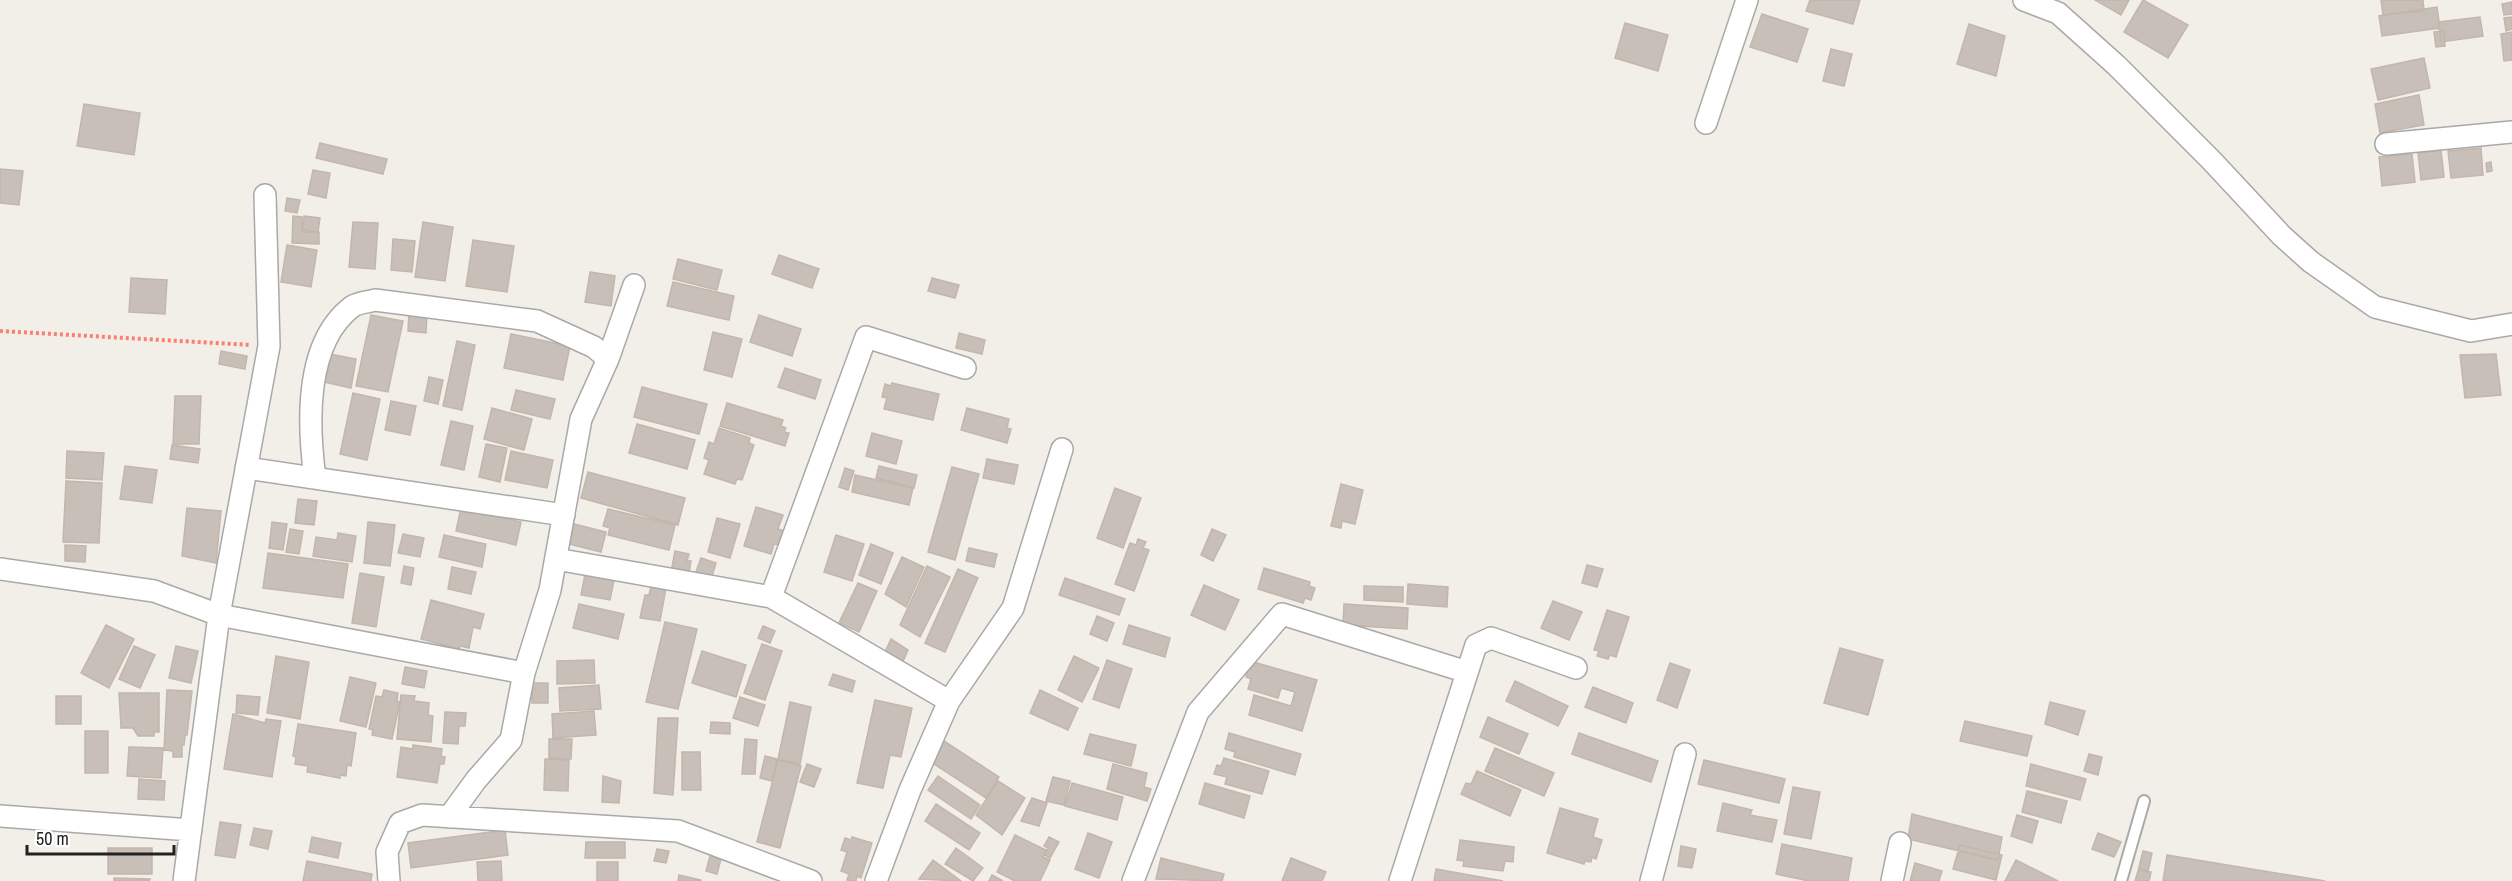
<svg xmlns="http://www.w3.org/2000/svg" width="2512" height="881" viewBox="0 0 2512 881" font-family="'Archivo Narrow',sans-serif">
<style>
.building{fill:#c7bfb8;stroke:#c4b6ab;stroke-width:1.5}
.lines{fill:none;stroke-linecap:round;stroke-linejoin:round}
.service-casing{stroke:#a9a9a9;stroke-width:14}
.minor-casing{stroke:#a9a9a9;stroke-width:24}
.path{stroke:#fa8072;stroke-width:4;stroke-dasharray:3 3;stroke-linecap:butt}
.service{stroke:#fff;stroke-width:10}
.minor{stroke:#fff;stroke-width:21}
</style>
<rect width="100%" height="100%" fill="#f2efe9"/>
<path class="building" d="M1810,0H1860L1853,24L1806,11Z
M2095,0H2129L2121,15Z
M2143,0L2188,25L2168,58L2124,32Z
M2381,0H2423L2424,11L2383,15Z
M2512,2V14L2504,15L2502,4Z
M2437,7L2440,28L2382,36L2379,16Z
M1762,14L1808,29L1797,62L1750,47Z
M2480,17L2483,36L2441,42L2439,22Z
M2512,17V29L2506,31L2504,18Z
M1625,23L1668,35L1658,71L1615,58Z
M1969,24L2005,36L1996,76L1957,64Z
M2444,31L2445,46L2436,47L2434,32Z
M2512,32V60L2504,61L2501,34Z
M1831,49L1852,54L1844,86L1823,81Z
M2424,58L2430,88L2378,100L2371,69Z
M2419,95L2424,125L2380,133L2375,104Z
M84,104L140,113L134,155L77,146Z
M320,143L387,159L383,174L316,158Z
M2481,148L2483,175L2451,178L2448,151Z
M2441,150L2444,177L2421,180L2418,153Z
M2412,154L2415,182L2382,186L2379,157Z
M2491,162L2492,171L2487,172L2486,163Z
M0,169L23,171L19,205L0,203Z
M313,170L330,173L326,198L308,194Z
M287,198L300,200L297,213L285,211Z
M293,216L302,217V232H319V244L292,243Z
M304,216L320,218L318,232L303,230Z
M353,222L378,223L375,269L349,267Z
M423,222L453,227L445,281L415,277Z
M393,239L415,241L412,272L391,270Z
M473,240L514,246L507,292L466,286Z
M287,245L317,250L311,287L281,282Z
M779,255L819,269L812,288L772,274Z
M678,259L722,270L717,290L673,279Z
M590,272L615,276L611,306L585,302Z
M131,278L167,280L165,314L129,312Z
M932,278L959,285L955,298L928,291Z
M673,282L734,296L729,320L667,306Z
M409,312L427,313L426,333L408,331Z
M371,315L403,321L388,392L356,386Z
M759,315L801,329L792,356L750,342Z
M713,332L742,339L732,377L704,370Z
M959,333L985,340L982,354L956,348Z
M511,334L570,346L563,380L504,368Z
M457,341L475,345L462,410L443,406Z
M221,351L247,356L245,369L219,364Z
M330,354L356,359L351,388L324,382Z
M2496,354L2501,395L2465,398L2460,355Z
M785,368L821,380L815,399L778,387Z
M429,377L443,380L438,404L424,401Z
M892,383L939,394L933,420L884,409L887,398L882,397L885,384L891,386Z
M642,387L707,404L699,434L634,417Z
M516,390L555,399L550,419L511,410Z
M353,393L380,399L367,460L340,454Z
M175,396H201L199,444H173Z
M391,401L416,406L410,435L385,430Z
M727,403L783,420L781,426L786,428L784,432L789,433L785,446L720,426Z
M492,408L532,419L524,450L484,439Z
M967,408L1009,419L1007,428L1011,429L1007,443L961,430Z
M451,421L473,426L464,470L441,465Z
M637,424L695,440L687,469L629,453Z
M719,428L750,438L749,443L754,445L742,480L737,479L735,484L704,474L709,460L704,458L709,442L714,444Z
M872,433L902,441L896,464L866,456Z
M486,444L507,448L500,482L479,477Z
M172,445L200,449L198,463L170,459Z
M67,451L104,453L102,480L66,478Z
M511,451L553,460L547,488L505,480Z
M987,459L1018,465L1014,484L983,478Z
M125,466L157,470L152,503L120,499Z
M879,466L917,475L914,488L876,478Z
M952,467L979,474L955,560L928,552Z
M845,468L854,471L848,490L839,487Z
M588,472L685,498L678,525L581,498Z
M855,475L913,488L909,505L852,492Z
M66,481L102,483L99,543L63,542Z
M1341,484L1363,490L1355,524L1342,521L1341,528L1331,526Z
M1115,488L1141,498L1123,548L1097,538Z
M298,499L317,501L314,525L295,523Z
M756,507L783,515L778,529L784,531L780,545L774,544L771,554L744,546Z
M187,508L221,511L216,563L182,556Z
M461,508L521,522L516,545L456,531Z
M608,509L675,525L669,550L608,535L610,528L603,526Z
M717,518L740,524L730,558L708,552Z
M272,522L287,524L283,550L269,548Z
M368,522L395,525L390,566L364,563Z
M574,524L606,532L601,552L569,544Z
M290,529L303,531L299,554L286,552Z
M1212,529L1226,535L1213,561L1201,555Z
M338,533L356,536L352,562L313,556L316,537L337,540Z
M403,534L424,538L420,557L398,553Z
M444,535L486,544L482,567L439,557Z
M836,535L864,544L852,581L824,572Z
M1138,539L1146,542L1143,548L1149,550L1134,591L1115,584L1130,543L1136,545Z
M871,544L893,553L881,584L859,575Z
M65,545L86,546L85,562L65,561Z
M969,548L997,554L994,567L966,561Z
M675,551L689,554L687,561H691L689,573L670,577Z
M268,553L348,564L343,598L263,588Z
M902,557L924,567L906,607L885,594Z
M701,558L716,563L712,576L696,572Z
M1587,565L1603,569L1597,587L1582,583Z
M404,566L414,568L411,585L401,583Z
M927,566L950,577L920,637L900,625Z
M452,567L476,572L471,594L448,589Z
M1264,568L1310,582L1309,586L1315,588L1311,600L1305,598L1303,603L1258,589Z
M586,569L615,575L610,600L581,595Z
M958,569L978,578L945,652L925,643Z
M360,573L384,577L376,627L352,623Z
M1065,578L1125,599L1119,615L1059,595Z
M858,583L877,591L859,632L839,623Z
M1408,584L1448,587L1447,607L1407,604Z
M1204,585L1239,600L1225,630L1191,615Z
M651,586L666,588L660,621L640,618L645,595H649Z
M1364,586L1403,587V602L1364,600Z
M431,600L484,614L480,629L473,627L469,648L460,646L459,649L421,639Z
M1553,601L1582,612L1569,640L1541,628Z
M579,604L624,614L618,639L573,628Z
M1344,604L1408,608L1407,629L1343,625Z
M1607,610L1629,617L1616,657L1610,655L1608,659L1597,656L1599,651L1594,650Z
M1097,616L1114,623L1107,641L1090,634Z
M665,622L697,629L678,709L646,702Z
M106,625L134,639L109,688L81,673Z
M1129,625L1170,638L1165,657L1123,644Z
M763,626L775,631L770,643L758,638Z
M891,639L908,650L900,668L881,660Z
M762,644L782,651L765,700L744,693Z
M134,646L155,655L140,688L119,679Z
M176,646L198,651L191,683L169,678Z
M1840,648L1883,660L1868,715L1824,703Z
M702,651L746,665L736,697L692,683Z
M276,656L309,662L300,719L267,713Z
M1074,656L1099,668L1082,702L1058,690Z
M594,660L595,683L557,684V661Z
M1107,660L1132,669L1119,708L1093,699Z
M1250,661L1317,680L1302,731L1249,715L1254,695L1291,706L1295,692L1281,688L1278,698L1248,689L1251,679L1246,677Z
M1670,663L1690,670L1677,708L1657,700Z
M405,667L427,671L424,688L402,684Z
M833,674L855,681L852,692L829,685Z
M350,677L376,683L366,727L340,721Z
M1515,681L1568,706L1558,726L1506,701Z
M532,683H548V703H532Z
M599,685L601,709L560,711L559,688Z
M1593,687L1633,703L1626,723L1585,707Z
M167,690L192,691L187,735H185L184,745H182V757H173V751L164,750Z
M384,690L398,693L397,701L400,702L392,739L372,735L373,730L369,729L376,696L382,697Z
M1040,690L1078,708L1068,730L1030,713Z
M119,693H159V732H154V736H138L133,728H121Z
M237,695L260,697L258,715L236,713Z
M401,695L415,696L414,701L429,703L428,715L433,716L431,742L397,739Z
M56,696H81V724H56Z
M740,697L765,705L758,726L733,718Z
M875,700L912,708L901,757L890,755L883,788L857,783Z
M790,702L811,707L800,764L778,759Z
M2050,702L2085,711L2078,735L2045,724Z
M594,711L596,735L553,738L552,714Z
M445,712L466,713L465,726H459L458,744L443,743Z
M233,714L265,723L266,719L281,721L272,777L224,769Z
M1488,717L1528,734L1519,754L1480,737Z
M658,718H678L673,795L654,793Z
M1965,721L2032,736L2027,756L1960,741Z
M711,722L730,723V734L710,733Z
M298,724L356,733L351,766L347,765L346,776L340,775V778L307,772L308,766L295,764L296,757L293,756Z
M85,731H108V773H85Z
M1229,733L1301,754L1295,775L1234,757L1235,752L1225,749Z
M1579,733L1658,761L1651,782L1572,754Z
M1090,734L1136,745L1131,766L1084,754Z
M549,739H572L571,759L549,758Z
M745,739L757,740L755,774H742Z
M944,741L999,777L986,798L931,762Z
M413,745L442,749L441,756L445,757L444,764H440L437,783L397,777L401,747L413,749Z
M129,747L163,748L161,778L127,776Z
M1495,748L1554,773L1544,796L1485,771Z
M682,752H700L701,790H682Z
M2089,754L2102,757L2098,775L2084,771Z
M765,756L777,759L772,781L760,778Z
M1224,758L1269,771L1262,794L1225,784L1227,777L1214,774L1217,765L1221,766Z
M545,759L569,760L568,791L544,790Z
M778,760L801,766L780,848L757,842Z
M1704,760L1785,779L1779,803L1698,784Z
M807,764L821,769L814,787L800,782Z
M1113,764L1147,773L1144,787L1151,789L1147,801L1107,789Z
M2031,764L2086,779L2080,800L2026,786Z
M1477,771L1521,790L1510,816L1461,794L1466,783L1471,784Z
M603,776L621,781L619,803L602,802Z
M938,776L980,805L971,819L928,790Z
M1053,777L1070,781L1064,805L1046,801Z
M139,779L165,781L164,800L138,799Z
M998,781L1025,798L1002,835L976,815Z
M1072,783L1123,797L1117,820L1065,806Z
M1205,783L1250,796L1244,818L1199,804Z
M1793,787L1820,792L1811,839L1784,834Z
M2027,791L2067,801L2061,823L2022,812Z
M1032,798L1047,803L1039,826L1021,821Z
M1723,803L1752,810L1750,815L1777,820L1772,842L1717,831Z
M936,804L980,833L969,850L925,821Z
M1560,808L1598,819L1593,837L1602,840L1596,859L1592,857L1591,862L1585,861L1584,864L1547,853Z
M1912,814L2002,837L1998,860L1908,839Z
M2017,815L2038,821L2032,843L2011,836Z
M220,822L241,825L235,858L215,855Z
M254,828L272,831L268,849L250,845Z
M505,830L508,855L411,868L408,843Z
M1088,833L1112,842L1099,878L1075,869Z
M2098,833L2121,842L2114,857L2092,849Z
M1015,835L1046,850L1043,857L1050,860L1040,881H1015L997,872Z
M312,837L341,843L338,858L309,852Z
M852,837L872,843L861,878L857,876L856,881L847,880L849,874L841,871L847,852L841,850L845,838L851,840Z
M1049,837L1059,842L1050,858L1044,855L1048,848L1044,846Z
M1460,840L1514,847L1513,862L1505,861L1503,871L1463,866L1464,861L1457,860Z
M586,842H625V858H585Z
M1782,844L1852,858L1848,881H1809L1776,874Z
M1960,845L2002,855L1996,880L1953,869Z
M1681,846L1696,849L1692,868L1678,866Z
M108,848H152V874H108Z
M956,848L983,868L973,881L945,864Z
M657,849L669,851L666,863L654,861Z
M2143,851L2152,853L2148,872L2138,871Z
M2167,855L2325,881H2163Z
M710,856L721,859L717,874L706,871Z
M1161,858L1224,874L1222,881L1156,879Z
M1291,858L1326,872L1322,881H1282Z
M933,860L961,881L919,879Z
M2016,860L2058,881H2005Z
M307,861L372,874L371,881H303Z
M501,861L502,881H478L477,862Z
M597,862H618V881H597Z
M1915,863L1942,871L1939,881H1910Z
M2139,868L2151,872L2149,881H2135Z
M1436,869L1503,881H1434Z
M679,875L701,880V881H678Z
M992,875L1003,881H989Z
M114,878L150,879L149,881H114Z"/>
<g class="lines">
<g class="service-casing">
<path id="service" d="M2121,881L2144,801"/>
</g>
<g class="minor-casing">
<path id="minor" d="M2024,0L2058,13L2116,65L2212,161L2282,236L2311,262L2375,307L2471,331L2512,324
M1706,123L1747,0
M2386,144L2512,132
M246,468L564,515
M315,478C308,426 304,342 353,306C358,303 368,302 375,300L537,321L594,347L608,359
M556,559L771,597L949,701
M0,569L154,591L219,615L524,673
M771,597L866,337L965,368
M0,816L191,830
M449,817L476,780L511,740L524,673L550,590L581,419L608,359L634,285
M184,881L219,615L269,346L265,195
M389,881L387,852L400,823L422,815L678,831L811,881
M876,881L910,790L949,701L1013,608L1062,449
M1133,881L1198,712L1282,614L1467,672
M1400,881L1476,645L1491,638L1576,668
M1651,881L1685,754
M1892,881L1900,843"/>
</g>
<path class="path" d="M0,331L251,345"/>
<use href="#service" class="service"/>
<use href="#minor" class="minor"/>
</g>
<path d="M27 845v9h147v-9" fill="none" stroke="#222222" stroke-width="3"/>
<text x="36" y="845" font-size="18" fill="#222222" stroke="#ffffff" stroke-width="4.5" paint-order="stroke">50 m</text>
</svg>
